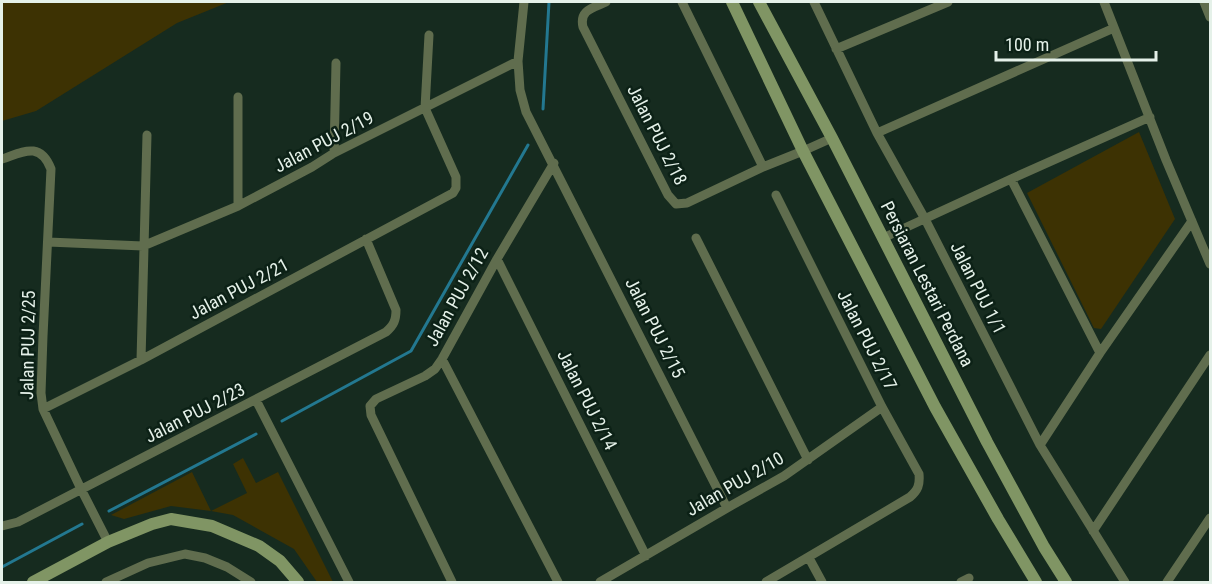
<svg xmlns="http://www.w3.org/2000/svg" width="1212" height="584" viewBox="0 0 1212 584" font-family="'Roboto Condensed',sans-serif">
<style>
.green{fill:#3d3203}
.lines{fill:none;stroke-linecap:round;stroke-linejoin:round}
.stream{stroke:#237890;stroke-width:3}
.street{stroke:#606d4e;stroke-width:9}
.secondary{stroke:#809564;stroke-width:12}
.labels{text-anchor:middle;stroke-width:5;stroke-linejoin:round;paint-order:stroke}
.street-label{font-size:18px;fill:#e5f1e9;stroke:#0c2116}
</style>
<rect width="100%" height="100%" fill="#162b1f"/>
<path class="green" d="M2,2H229L177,23L36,111L2,121Z
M1139,132L1175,219L1101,329L1094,328L1027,193Z
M243,458L256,483L278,472L333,582H317L294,549L233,515L211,511L171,506L124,519L111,515L192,472L211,511L247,493L233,464Z"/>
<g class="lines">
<path class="stream" d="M543,109L549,2
M282,421L411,351L528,145
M109,511L256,434
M2,567L82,524"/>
<path class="street" d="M524,2L518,61L520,90L526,112L727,508
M606,2C593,8 579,10 583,27L668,195L676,204L687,203L763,167L803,151L832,138
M682,2L763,167
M814,2L877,133L925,219L1040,445L1125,582
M1104,2L1166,160L1210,264
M1204,2L1210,17
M836,49L948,2
M238,97V206
M877,133L1114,28
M334,153L336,63
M2,159C23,152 40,141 51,169L43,336L41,393L43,409L81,489L108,542
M1011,179L1100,353
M696,238L808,460
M883,238L1011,179L1150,117
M48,242L143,246L238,206L312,167L334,153L518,61
M497,259L646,556
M442,359L558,582
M141,360L147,135
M256,400L349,582
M43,409L141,360L453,193L456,188V177L425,108L429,35
M1040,445L1100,353L1192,221
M2,526L18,522L386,332C394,325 396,320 396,310L366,239
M1093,531L1210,355
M809,558L822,582
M106,582L148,563L185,554L205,558L227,567L251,582
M452,582L371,415L370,406L376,399L425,376L435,369L442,359L497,259L554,163
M600,582L727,508L784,476L882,407
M766,582L910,497C918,490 920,485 919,474L882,407L776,195
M961,582L969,578
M1167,582L1210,518"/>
<path class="secondary" d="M732,2L803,151L935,407L998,519L1036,582
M759,2L832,138L987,442L1044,547L1066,582
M33,582L108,542L152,524L171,519L212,526L259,546L280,561L298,582"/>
</g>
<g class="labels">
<g class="street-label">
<text transform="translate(657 135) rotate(63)" y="6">Jalan PUJ 2/18</text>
<text transform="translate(324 142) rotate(-28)" y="6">Jalan PUJ 2/19</text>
<text transform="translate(927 284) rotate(63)" y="6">Persiaran Lestari Perdana</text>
<text transform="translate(978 288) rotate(63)" y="6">Jalan PUJ 1/1</text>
<text transform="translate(239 289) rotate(-28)" y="6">Jalan PUJ 2/21</text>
<text transform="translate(457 297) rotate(-61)" y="6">Jalan PUJ 2/12</text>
<text transform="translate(655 328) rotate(63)" y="6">Jalan PUJ 2/15</text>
<text transform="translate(867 340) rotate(63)" y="6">Jalan PUJ 2/17</text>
<text transform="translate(28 345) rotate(-89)" y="6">Jalan PUJ 2/25</text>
<text transform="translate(587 400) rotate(63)" y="6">Jalan PUJ 2/14</text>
<text transform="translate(195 413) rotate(-27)" y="6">Jalan PUJ 2/23</text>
<text transform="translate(735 484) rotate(-30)" y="6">Jalan PUJ 2/10</text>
</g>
</g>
<rect width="1212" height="584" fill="none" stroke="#e5f1e9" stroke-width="6"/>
<path d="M996 51v9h160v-9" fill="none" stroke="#e5f1e9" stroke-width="3"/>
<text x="1005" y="51" font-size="18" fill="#e5f1e9" stroke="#0c2116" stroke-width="4.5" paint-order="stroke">100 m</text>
</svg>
